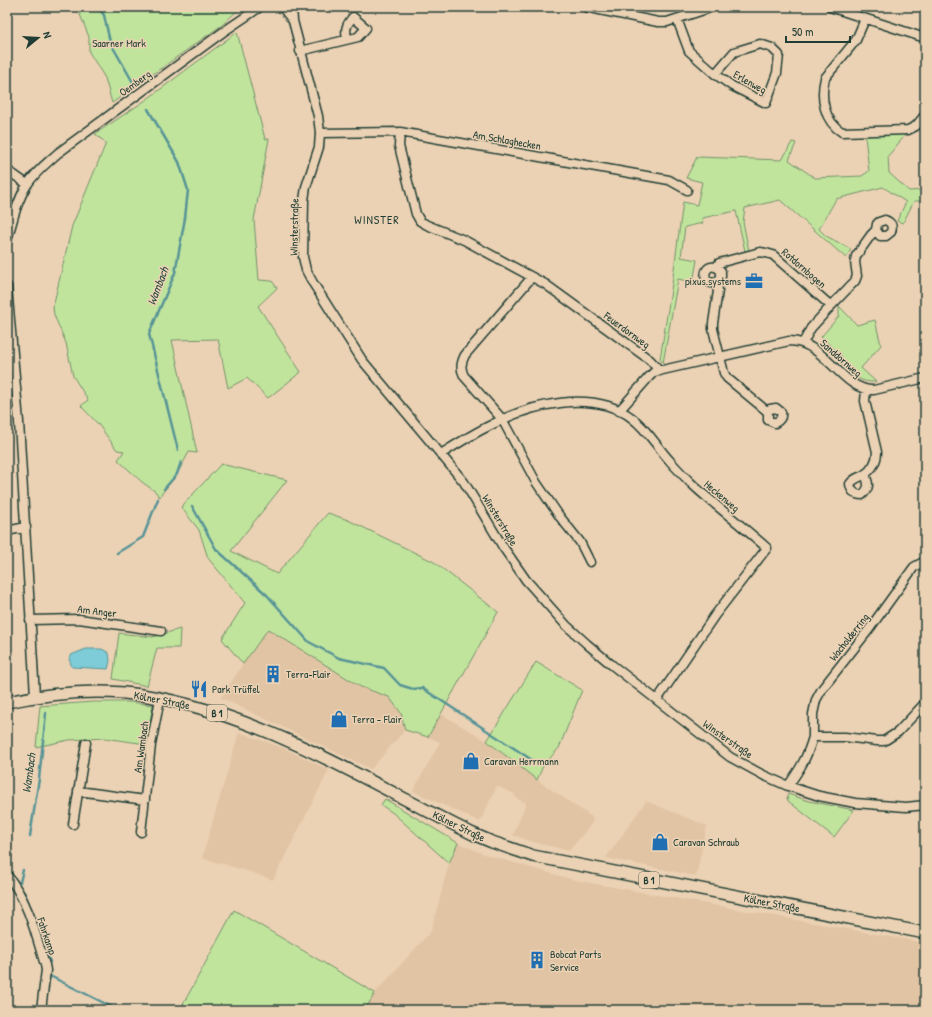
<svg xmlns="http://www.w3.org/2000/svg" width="932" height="1017" viewBox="0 0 932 1017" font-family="'Patrick Hand',sans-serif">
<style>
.built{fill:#e1c4a4}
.green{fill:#c1e49d;stroke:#709068}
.water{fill:#7dccd8;stroke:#579396}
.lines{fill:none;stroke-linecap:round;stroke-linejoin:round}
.stream{stroke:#579396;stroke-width:2.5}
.minor-casing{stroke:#1f3d34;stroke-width:11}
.major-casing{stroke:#1f3d34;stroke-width:14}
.minor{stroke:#ecd2b4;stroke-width:8}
.major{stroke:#ecd2b4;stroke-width:11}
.labels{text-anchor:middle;stroke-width:3;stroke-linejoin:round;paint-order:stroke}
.shield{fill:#ecd2b4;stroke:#5c6a5a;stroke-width:1}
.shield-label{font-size:10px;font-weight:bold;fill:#1f3d34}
.park-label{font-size:11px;fill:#274539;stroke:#ecd2b4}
.street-label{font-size:11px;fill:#1f3d34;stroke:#ecd2b4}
.poi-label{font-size:11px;fill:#1f3d34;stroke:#ecd2b4;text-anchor:start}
.neighbourhood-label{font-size:12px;letter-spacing:1px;fill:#1f3d34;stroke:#ecd2b4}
.water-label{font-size:12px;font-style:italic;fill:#284b44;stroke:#ecd2b4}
</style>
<rect width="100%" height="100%" fill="#ecd2b4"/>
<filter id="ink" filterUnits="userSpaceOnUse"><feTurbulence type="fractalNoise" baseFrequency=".025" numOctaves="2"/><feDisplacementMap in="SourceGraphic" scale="8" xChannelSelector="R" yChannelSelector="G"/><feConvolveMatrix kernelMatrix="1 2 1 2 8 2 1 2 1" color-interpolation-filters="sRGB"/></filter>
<g filter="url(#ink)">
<path class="built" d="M268,629L361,687L389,697L401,713L405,730L371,769L221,698L243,664Z
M441,714L487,741L537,780L592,817L593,822L569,851L530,841L513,835L526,803L516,798L514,794L497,786L480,822L413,791L440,742L428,737Z
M239,732L286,749L329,770L273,880L250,872L202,858Z
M646,801L707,826L696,876L606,858Z
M458,843L484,854L574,880L925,943V1010H365L375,993L431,931L449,863Z"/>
<path class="green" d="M79,7H241L222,25L112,103L105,78L89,52V37L79,12Z
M237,32L265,139H269L254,220L259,280L272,281L277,288L258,306L301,372L268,398L247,378L228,388L218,339L172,340L197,453L189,452L176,476L159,497L156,492L142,482L118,460L124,451L117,450L98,424L81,406L88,400L73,376L66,343L54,315L53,307L72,226L106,143L95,134L146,100Z
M907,133L888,156L889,173L909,191L925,190V201H914L903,223L897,221L906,202L883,187L836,199L819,229L826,236L851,249L846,258L780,200L745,208L743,222L749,251H745L736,211L702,218L703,223L685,227L681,257L697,260L693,282L678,279L663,363L660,359L672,284L683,202L697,205L702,182L686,178L697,157L782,160L792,142L796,143L789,160L815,178L862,176L869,171L865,136Z
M839,306L857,325L875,320L881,345L861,368L876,382C859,383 854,375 842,365L841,355L821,337L839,316Z
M221,464L287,480L231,551L277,574L328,513L348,520L434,562L498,612L428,737L405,730L401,713L389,697L361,687L268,629L243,664L222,639L245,603L208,558L199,530L181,507Z
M180,629L179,648H157L147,686L113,679L119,633L153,637Z
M536,662L582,690L559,748L543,766L537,780L487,741Z
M93,702H129L153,705L146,744L105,738L69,740L36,747L40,706Z
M788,794L809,801L854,810L834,837L788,801L787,797Z
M385,799L458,843L449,863L393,813L381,805Z
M234,910L375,993L365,1010H180Z"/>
<path class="water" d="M86,649H102L109,653L110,661L108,669L72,667L69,659L71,655Z"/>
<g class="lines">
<path class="stream" d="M91,7L98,8L104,15L110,42L134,84
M148,109L179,162L188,190L185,218L175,273L149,334L178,450
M164,489L177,474L181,462
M192,506L216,549L267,595L309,642L339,658L384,668L400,685L413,689L422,688L532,760
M117,553L143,537L158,499
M30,836L39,779L46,713
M20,882L23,870
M24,892L28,901
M36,920L43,943
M47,955L50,962
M50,976L118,1010
M49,980L50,973"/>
<g class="minor-casing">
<path id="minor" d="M282,7L293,21
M292,7L293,21L318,116L320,133L319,147L306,187L304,200L303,257L306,270L313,283L362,360L464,482L503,547L526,580L566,625L587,644L612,665L730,757L763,775L788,786L819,796L855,803L906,807L925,805
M585,7L658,22H667L713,7
M830,7L925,38
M677,19L689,51L715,74L732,86L766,103L777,73L779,55L772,48L760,44L734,52L715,74
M865,19L856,40L825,78C820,98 824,121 842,132L908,130L916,126L925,115
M300,51L358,37L366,28L353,17C346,25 345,29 347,39
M400,132L399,146L416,214L420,221L427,225L464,240L545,284L650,360L660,371
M320,133L400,132L669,180L687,190
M7,170L27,184
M7,241C12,222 17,201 27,185C35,172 47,163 58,153L223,32L260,7
M717,267L719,263L760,252L766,253L773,255L831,306L811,328L803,343
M532,277L465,355C461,363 460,368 464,376L502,419L536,482L560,517L580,542L590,562
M717,282L711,283L706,280C703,268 712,262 721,271V277L717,282L718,291L713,323V329L724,373L727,378L768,412V420L775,423C781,420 782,417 781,412L776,408L770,409L768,412
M7,286L19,422L35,696
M831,306L855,281L857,276L855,262L856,256L871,235L876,230L877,224L879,222L885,220C891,222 893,226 891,232L886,236H880L876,230
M619,411L649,377L654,372L789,341C826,341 841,391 874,390L925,378
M441,454C457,444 474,433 491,425C531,404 593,389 632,418C647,429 657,447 670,461C677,469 684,476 691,483C699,491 708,498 716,505C733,519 750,533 767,548L715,615L657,700
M865,474C869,484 870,488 862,495C855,495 851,491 850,484C854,478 858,478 864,475C872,470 877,461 877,452L865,401L866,390
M7,531L26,527
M925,561L914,567L870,628L822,689L816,700L813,714V737H845L877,741H884L898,732L925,703
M30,620L79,619L161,631
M788,786C800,769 807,758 813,737
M78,791L145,800
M73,824L86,743
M141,832L151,745L160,699
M7,875C28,900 36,935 45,965L46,970L41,1010"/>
</g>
<g class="major-casing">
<path id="major" d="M7,702C46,694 85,690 124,693C147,695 171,700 193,706C293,733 381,789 473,834L492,842L533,856L925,933"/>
</g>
<use href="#minor" class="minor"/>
<use href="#major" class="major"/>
</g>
</g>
<defs>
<g id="office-bare" transform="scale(1.38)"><path d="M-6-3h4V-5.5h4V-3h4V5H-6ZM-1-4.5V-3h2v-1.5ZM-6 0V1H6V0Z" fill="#1f6fb2" stroke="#ecd2b4" stroke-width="2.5" paint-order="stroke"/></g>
<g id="building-bare" transform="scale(1.38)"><path d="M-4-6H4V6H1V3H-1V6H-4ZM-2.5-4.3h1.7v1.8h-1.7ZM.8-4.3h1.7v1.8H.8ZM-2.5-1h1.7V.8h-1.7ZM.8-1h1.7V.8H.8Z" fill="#1f6fb2" stroke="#ecd2b4" stroke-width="2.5" paint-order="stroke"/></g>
<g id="restaurant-bare" transform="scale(1.38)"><path d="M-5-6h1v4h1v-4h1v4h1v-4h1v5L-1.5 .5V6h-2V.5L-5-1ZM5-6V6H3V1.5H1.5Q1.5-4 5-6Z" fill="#1f6fb2" stroke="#ecd2b4" stroke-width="2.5" paint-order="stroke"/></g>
<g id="shop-bare" transform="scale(1.38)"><path d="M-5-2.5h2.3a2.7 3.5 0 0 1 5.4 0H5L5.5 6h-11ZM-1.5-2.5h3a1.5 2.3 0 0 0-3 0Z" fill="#1f6fb2" stroke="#ecd2b4" stroke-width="2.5" paint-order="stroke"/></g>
</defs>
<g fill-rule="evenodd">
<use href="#office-bare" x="754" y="281"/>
<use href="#building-bare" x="273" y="674"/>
<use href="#restaurant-bare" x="199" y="689"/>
<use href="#shop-bare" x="339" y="719"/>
<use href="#shop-bare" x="471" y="761"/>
<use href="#shop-bare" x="660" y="842"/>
<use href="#building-bare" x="537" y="960"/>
</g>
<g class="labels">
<g class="shield">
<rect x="207" y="705" width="20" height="16" rx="3"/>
<rect x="639" y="872" width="20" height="16" rx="3"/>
</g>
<g class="shield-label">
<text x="217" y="717">B 1</text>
<text x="649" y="884">B 1</text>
</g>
<g class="park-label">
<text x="119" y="47">Saarner Mark</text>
</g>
<g class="street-label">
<text transform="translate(750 82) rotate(29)" y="4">Erlenweg</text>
<text transform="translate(135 83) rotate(-36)" y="4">Oemberg</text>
<text transform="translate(507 140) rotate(10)" y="4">Am Schlaghecken</text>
<text transform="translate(294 227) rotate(-89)" y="4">Winsterstraße</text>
<text transform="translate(804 268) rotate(41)" y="4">Rotdornbogen</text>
<text transform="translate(627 330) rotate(36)" y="4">Feuerdornweg</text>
<text transform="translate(841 358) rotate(41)" y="4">Sanddornweg</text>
<text transform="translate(722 496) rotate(40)" y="4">Heckenweg</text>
<text transform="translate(500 520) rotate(59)" y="4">Winsterstraße</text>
<text transform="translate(97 611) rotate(7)" y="4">Am Anger</text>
<text transform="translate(849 637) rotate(-52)" y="4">Wacholderring</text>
<text transform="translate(162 700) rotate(11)" y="4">Kölner Straße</text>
<text transform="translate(728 739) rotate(35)" y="4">Winsterstraße</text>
<text transform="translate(141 747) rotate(-82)" y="4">Am Wambach</text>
<text transform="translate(459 826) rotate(26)" y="4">Kölner Straße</text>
<text transform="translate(772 903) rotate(11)" y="4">Kölner Straße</text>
<text transform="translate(47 936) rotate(71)" y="4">Fahrkamp</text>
</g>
<g class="poi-label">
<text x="741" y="285" text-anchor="end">pixus.systems</text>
<text x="286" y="678">Terra-Flair</text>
<text x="212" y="693">Park Trüffel</text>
<text x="352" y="723">Terra - Flair</text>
<text x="484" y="765">Caravan Herrmann</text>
<text x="673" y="846">Caravan Schraub</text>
<text x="550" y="958">Bobcat Parts<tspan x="550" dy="13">Service</tspan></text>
</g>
<g class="neighbourhood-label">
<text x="377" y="224">WINSTER</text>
</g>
<g class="water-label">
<text transform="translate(158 286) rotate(-69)" y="4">Wambach</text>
<text transform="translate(29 773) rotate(-82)" y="4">Wambach</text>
</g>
</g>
<rect width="932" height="1017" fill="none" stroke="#ecd2b4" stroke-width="24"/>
<rect x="12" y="12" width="908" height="993" fill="none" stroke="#1f3d34" stroke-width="1.5" filter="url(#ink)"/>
<g transform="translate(38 38) rotate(72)" stroke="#ecd2b4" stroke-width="3" paint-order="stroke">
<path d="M0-3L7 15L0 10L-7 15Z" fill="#1f3d34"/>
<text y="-6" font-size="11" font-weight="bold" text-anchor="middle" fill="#1f3d34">N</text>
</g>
<path d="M786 36v6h64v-6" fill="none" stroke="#1f3d34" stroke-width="2"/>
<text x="792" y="36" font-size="12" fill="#1f3d34" stroke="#ecd2b4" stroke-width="3" paint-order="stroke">50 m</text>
</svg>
